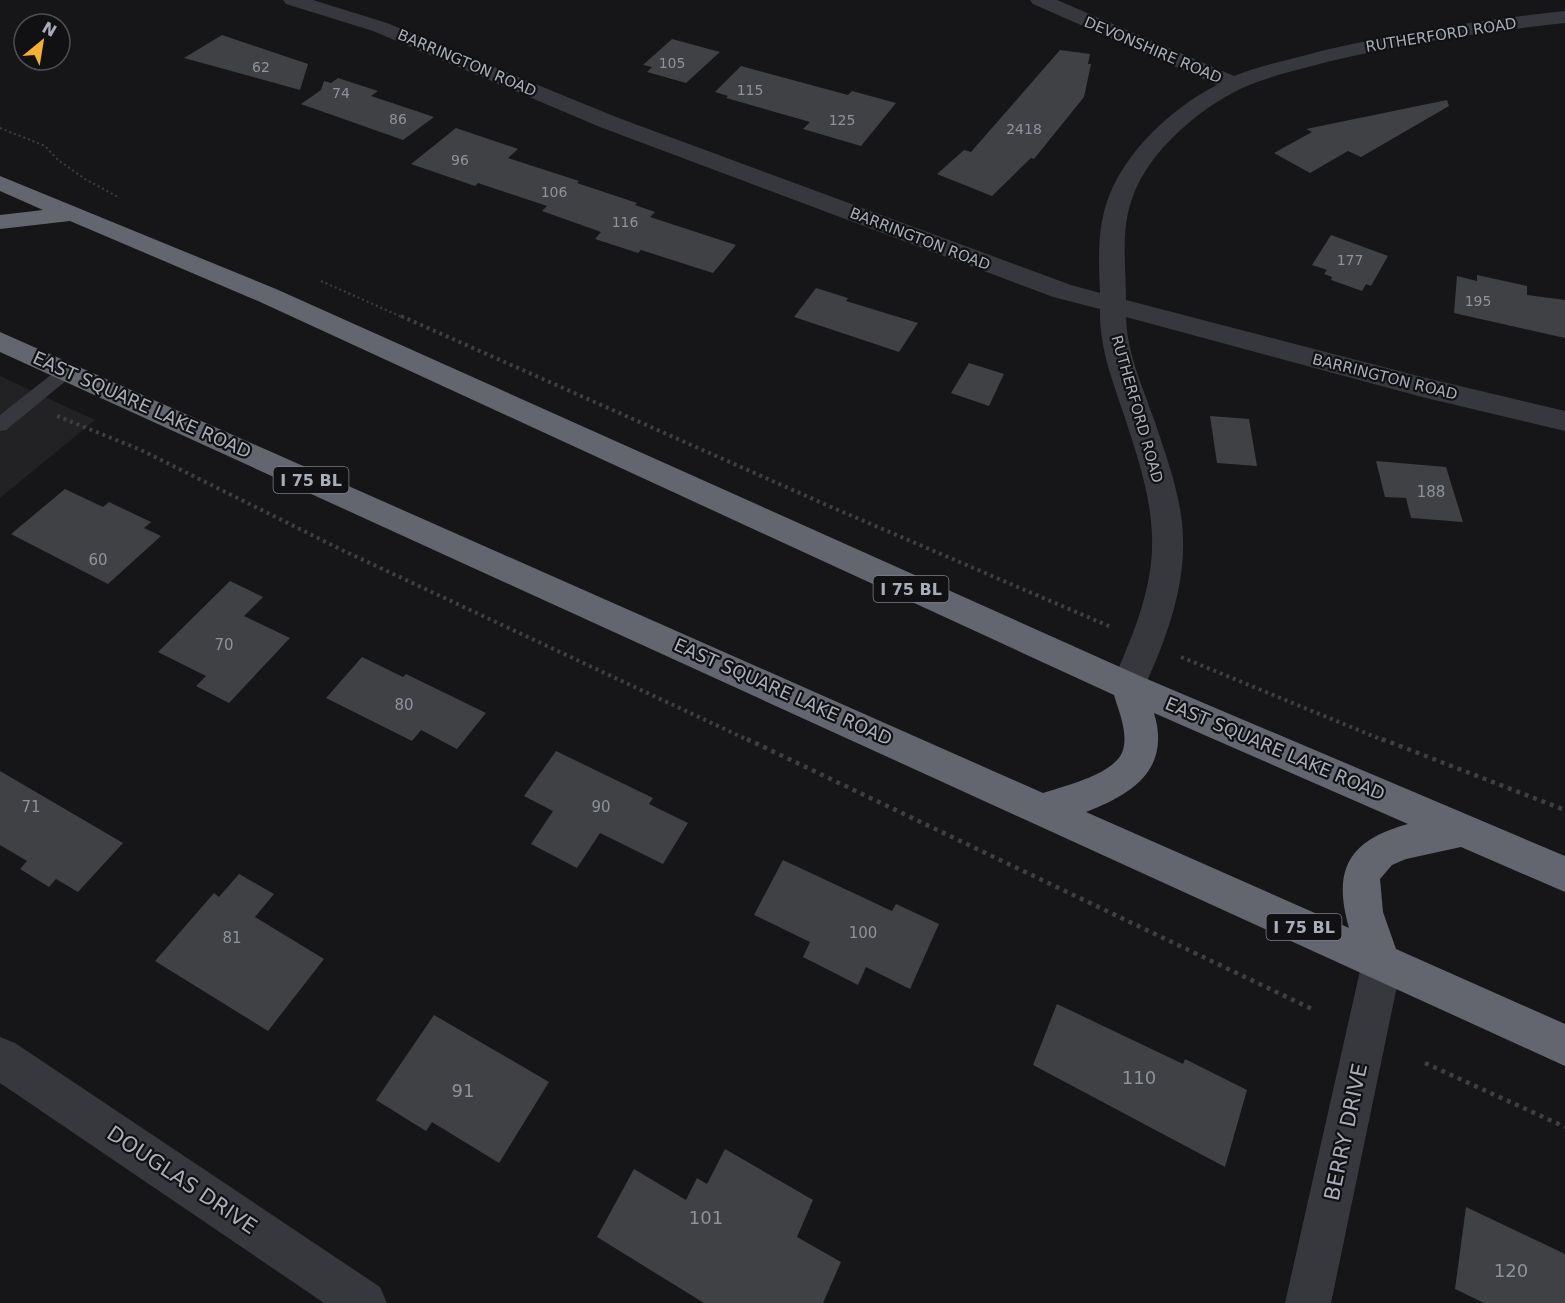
<svg xmlns="http://www.w3.org/2000/svg" width="1565" height="1303" viewBox="0 0 1565 1303" font-family="'DejaVu Sans',sans-serif">
<style>
.built{fill:#222225}
.building{fill:#404145}
.lines{fill:none;stroke-linecap:round;stroke-linejoin:round}
.path-far2{stroke:#3d3f44;stroke-width:2;stroke-dasharray:2 3;stroke-linecap:butt}
.path-far1{stroke:#3d3f44;stroke-width:4;stroke-dasharray:3 4;stroke-linecap:butt}
.path{stroke:#3d3f44;stroke-width:4.5;stroke-dasharray:4 5;stroke-linecap:butt}
.lane{fill:#37383d;fill-rule:evenodd}
.street{fill:#37383d;fill-rule:evenodd}
.highway{fill:#63666e;fill-rule:evenodd}
.labels{text-anchor:middle;stroke-width:4.5;stroke-linejoin:round;paint-order:stroke}
.far-number-label{font-size:14px;fill:#8e929b}
.far-street-label{font-size:15px;fill:#a8adb8;stroke:#111113}
.number-label{font-size:15px;fill:#8e929b}
.shield{fill:#111113;stroke:#7b7e86;stroke-width:1.5}
.shield-label{font-size:16px;font-weight:bold;fill:#a8adb8}
.street-label{font-size:18px;fill:#a8adb8;stroke:#111113}
.near-number-label{font-size:18px;fill:#8e929b}
.near-street-label{font-size:21px;fill:#a8adb8;stroke:#111113}
</style>
<rect width="100%" height="100%" fill="#161618"/>
<path class="built" d="M0,376L95,420L0,498Z"/>
<path class="building" d="M222,35L308,64L300,90L184,58Z
M672,39L720,52L686,83L647,72L652,67L643,65Z
M1060,50L1090,54L1088,64H1091L1084,97L1034,159L1031,158L992,196L937,174L964,150L971,152Z
M741,66L848,95L852,91L896,103L861,146L803,129L810,122L726,98L728,96L715,92Z
M338,78L378,91L371,96L434,117L403,140L301,104L321,90L324,81L331,83Z
M1447,100L1449,106L1361,157L1348,151L1310,173L1274,153L1312,132L1306,129Z
M456,128L518,149L508,158L579,181L577,183L637,203L635,205L655,212L650,217L736,245L713,273L641,250L638,253L595,239L601,232L542,211L547,206L478,183L475,186L411,164Z
M1331,235L1388,256L1371,286L1366,284L1362,291L1331,280L1332,277L1324,274L1327,270L1312,265Z
M1477,275L1527,286V295L1565,300V338L1454,313L1457,276L1477,281Z
M816,288L848,298L846,301L918,323L899,352L794,317Z
M969,363L1004,374L989,406L951,393Z
M1210,416L1249,419L1257,466L1217,463Z
M1376,461L1446,467L1463,522L1411,518L1406,498L1385,497Z
M65,489L103,507L109,502L151,522L144,528L161,536L108,584L11,534Z
M230,581L263,597L244,616L290,638L229,703L196,686L206,676L158,652Z
M362,657L403,677L406,674L486,713L457,749L421,730L412,741L326,698Z
M556,751L653,798L649,804L688,823L663,864L600,833L577,868L531,844L553,811L524,796Z
M0,771L123,843L78,892L56,879L49,887L20,869L27,861L0,845Z
M783,860L892,911L896,904L939,924L910,989L866,967L858,985L803,957L810,942L754,915Z
M239,874L274,894L255,917L324,959L268,1031L155,961L214,893L219,897Z
M1057,1004L1183,1064L1185,1059L1247,1090L1225,1167L1033,1065Z
M434,1015L549,1082L499,1163L432,1122L426,1131L376,1100Z
M725,1149L813,1200L797,1237L841,1262L823,1303H704L597,1237L634,1169L686,1200L697,1178L707,1184Z
M1466,1207L1565,1254V1303H1484L1455,1289Z"/>
<g class="lines">
<path class="path-far2" d="M0,128L45,146L58,160L85,179L120,198
M321,281L404,318"/>
<path class="path-far1" d="M401,316L822,503L1111,627
M57,416L141,450L342,550L750,741
M1181,657L1385,741"/>
<path class="path" d="M747,739L1314,1010
M1382,739L1565,810
M1425,1063L1565,1127"/>
<path class="lane" d="M67,365L73,367L76,371L73,375L6,430L0,431V415L61,367Z"/>
<path class="street" d="M283,0H313L387,23L616,117L1071,285L1100,293C1099,264 1097,233 1106,205C1121,155 1171,108 1217,85L1033,4L1030,0H1057L1234,76C1262,65 1292,59 1321,51C1402,32 1483,20 1565,11V23C1485,32 1406,43 1327,62C1298,70 1268,76 1240,89C1198,110 1150,150 1133,196C1120,230 1126,265 1126,300L1422,377L1565,411V431L1422,397L1126,317C1127,354 1143,387 1155,422C1167,459 1182,498 1183,538C1185,592 1163,648 1140,696L1128,700L1116,696L1111,686C1131,639 1154,589 1152,537C1151,497 1138,458 1126,421C1114,384 1099,349 1100,309L1053,297L600,127L373,31L286,4Z
M1382,943L1396,948L1402,962L1331,1303H1285L1362,962L1368,948Z
M0,1037L15,1043L380,1287L387,1303H324L0,1083Z"/>
<path class="highway" d="M0,176L276,289L1140,676L1565,856V892L1461,847L1406,859L1392,865L1380,879L1383,912L1396,949L1565,1024V1066L0,352V332L1043,793C1064,786 1116,774 1123,750C1128,732 1119,712 1114,695L258,301L70,221L0,229V215L43,210L0,191ZM1154,713L1408,824C1349,840 1332,869 1349,928L1086,812C1133,794 1171,769 1154,713Z"/>
</g>
<g class="labels">
<g class="far-number-label">
<text x="672" y="68">105</text>
<text x="261" y="72">62</text>
<text x="750" y="95">115</text>
<text x="341" y="98">74</text>
<text x="398" y="124">86</text>
<text x="842" y="125">125</text>
<text x="1024" y="134">2418</text>
<text x="460" y="165">96</text>
<text x="554" y="197">106</text>
<text x="625" y="227">116</text>
<text x="1350" y="265">177</text>
<text x="1478" y="306">195</text>
</g>
<g class="far-street-label">
<text transform="translate(1441 35) rotate(-9)" y="5">RUTHERFORD ROAD</text>
<text transform="translate(1153 50) rotate(23)" y="5">DEVONSHIRE ROAD</text>
<text transform="translate(467 63) rotate(23)" y="5">BARRINGTON ROAD</text>
<text transform="translate(920 239) rotate(21)" y="5">BARRINGTON ROAD</text>
<text transform="translate(1385 377) rotate(14)" y="5">BARRINGTON ROAD</text>
<text transform="translate(1137 409) rotate(74)" y="5">RUTHERFORD ROAD</text>
</g>
<g class="number-label">
<text x="1431" y="497">188</text>
<text x="98" y="565">60</text>
<text x="224" y="650">70</text>
<text x="404" y="710">80</text>
<text x="31" y="812">71</text>
<text x="601" y="812">90</text>
<text x="863" y="938">100</text>
<text x="232" y="943">81</text>
</g>
<g class="shield">
<rect x="273.5" y="467" width="75" height="26" rx="4.5"/>
<rect x="873.5" y="576" width="75" height="26" rx="4.5"/>
<rect x="1266.5" y="914" width="75" height="26" rx="4.5"/>
</g>
<g class="shield-label">
<text x="311" y="486">I 75 BL</text>
<text x="911" y="595">I 75 BL</text>
<text x="1304" y="933">I 75 BL</text>
</g>
<g class="street-label">
<text transform="translate(142 405) rotate(24)" y="6">EAST SQUARE LAKE ROAD</text>
<text transform="translate(783 692) rotate(24)" y="6">EAST SQUARE LAKE ROAD</text>
<text transform="translate(1275 749) rotate(23)" y="6">EAST SQUARE LAKE ROAD</text>
</g>
<g class="near-number-label">
<text x="1139" y="1084">110</text>
<text x="463" y="1097">91</text>
<text x="706" y="1224">101</text>
<text x="1511" y="1277">120</text>
</g>
<g class="near-street-label">
<text transform="translate(1346 1132) rotate(-78)" y="7">BERRY DRIVE</text>
<text transform="translate(182 1180) rotate(34)" y="7">DOUGLAS DRIVE</text>
</g>
</g>
<g transform="translate(42 42) rotate(30)"><circle r="28" fill="#111113" stroke="#4d4f55" stroke-width="1.5"/>
<path d="M0-4.5L10 22L0 15L-10 22Z" fill="#f2b134"/>
<text y="-9" font-size="16" font-weight="bold" text-anchor="middle" fill="#a8adb8">N</text>
</g>
</svg>
